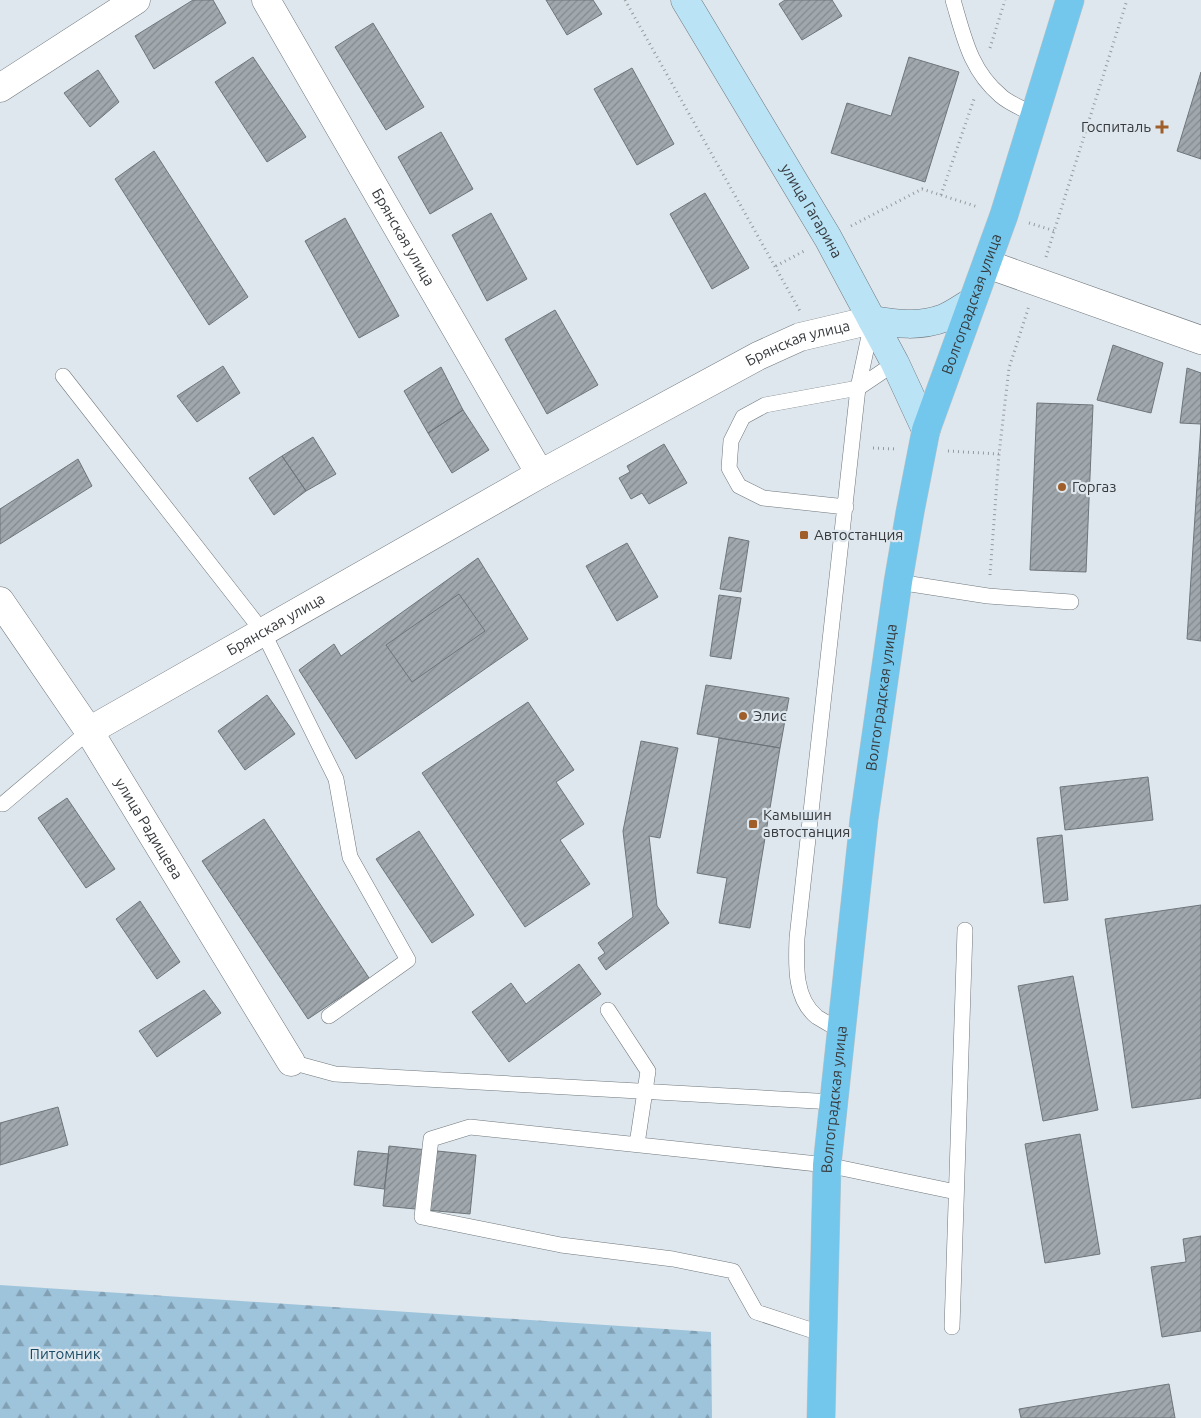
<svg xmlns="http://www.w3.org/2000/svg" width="1201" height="1418" viewBox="0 0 1201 1418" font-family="Ubuntu,sans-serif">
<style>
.forest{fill:url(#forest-firs)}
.building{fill:url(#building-hatch);stroke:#6e767b}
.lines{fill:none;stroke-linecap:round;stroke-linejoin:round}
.service-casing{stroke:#70787d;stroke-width:16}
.minor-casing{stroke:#70787d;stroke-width:29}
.secondary-casing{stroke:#70787d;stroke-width:29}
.primary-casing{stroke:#c3c4c5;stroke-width:29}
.path{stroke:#949a9f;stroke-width:3;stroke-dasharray:1 4;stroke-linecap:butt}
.service{stroke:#fff;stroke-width:15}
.minor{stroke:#fff;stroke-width:28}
.secondary{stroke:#bae3f6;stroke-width:28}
.primary{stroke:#74c7ec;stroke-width:28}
.poi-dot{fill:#9f5e2a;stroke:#dee7ed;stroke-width:2}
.labels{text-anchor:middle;stroke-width:4.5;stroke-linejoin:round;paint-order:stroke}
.poi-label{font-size:15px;fill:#373a3d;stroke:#dee7ed;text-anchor:start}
.street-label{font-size:15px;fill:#373a3d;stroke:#dee7ed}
.park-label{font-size:15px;fill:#1a4b66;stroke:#dee7ed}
</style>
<defs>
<pattern id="forest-firs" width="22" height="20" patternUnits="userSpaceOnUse" patternTransform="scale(1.25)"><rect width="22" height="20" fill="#9ec4dc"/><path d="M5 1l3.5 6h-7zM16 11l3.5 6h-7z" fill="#82a0b4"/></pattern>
<pattern id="building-hatch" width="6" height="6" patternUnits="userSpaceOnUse" patternTransform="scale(1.25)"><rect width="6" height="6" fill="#a0a8ae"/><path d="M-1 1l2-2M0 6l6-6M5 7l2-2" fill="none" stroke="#838a8f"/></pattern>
</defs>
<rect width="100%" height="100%" fill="#dee7ed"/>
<path class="forest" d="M0,1285L711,1332L712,1418H0Z"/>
<path class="building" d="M193,0H213L226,23L154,69L135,36Z
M546,0H593L602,14L567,35Z
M785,0H832L842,16L802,40L779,4Z
M373,23L424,107L386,130L335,47Z
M253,57L306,137L267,162L215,82Z
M909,57L959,72L925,182L831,153L847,103L891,116Z
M632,68L674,144L637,165L594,89Z
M98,70L119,102L90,127L64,93Z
M1201,72V159L1177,151Z
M441,132L473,189L430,214L398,157Z
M154,151L248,297L209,325L115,179Z
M705,193L749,268L712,289L670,214Z
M491,213L527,279L487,301L452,235Z
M345,218L399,316L359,338L305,241Z
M555,310L598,385L547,414L505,339Z
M1113,345L1163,363L1151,413L1097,400Z
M223,366L240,393L197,422L177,396Z
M441,367L463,410L428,433L404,391Z
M1187,368L1201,373V424L1180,423Z
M1037,403L1093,405L1086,572L1030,570Z
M463,410L489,450L452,473L428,433Z
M1201,424V641L1187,639Z
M313,437L336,474L306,491L282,456Z
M664,444L687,483L649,504L642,493L631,499L619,478L630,472L627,466Z
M282,456L306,491L274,515L249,478Z
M78,459L92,486L0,544V509Z
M729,537L749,541L741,592L720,589Z
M627,543L658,597L617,621L586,566Z
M478,558L528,639L356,759L299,670L334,644L341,656Z
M459,594L485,631L412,682L386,645Z
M719,595L741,598L731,659L710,656Z
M706,685L789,698L780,748L697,734Z
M267,695L295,734L245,770L218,731Z
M528,702L574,770L556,782L584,824L560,840L590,884L525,927L422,773Z
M719,738L780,748L750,928L719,923L727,878L697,873Z
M641,741L678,748L660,838L649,836L657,906L669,923L606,970L598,958L605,953L598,943L633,917L623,831Z
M1148,777L1153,820L1065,830L1060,787Z
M67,798L115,869L86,888L38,818Z
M264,819L369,978L308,1019L202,861Z
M419,831L474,915L432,943L376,859Z
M1062,835L1068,900L1044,903L1037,838Z
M140,901L180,962L157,979L116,919Z
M1201,905V1098L1132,1108L1105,919Z
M579,964L601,994L509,1062L472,1012L511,983L526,1004Z
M1073,976L1098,1110L1043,1121L1018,986Z
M204,990L221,1013L157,1057L139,1031Z
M58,1107L68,1145L0,1165V1123Z
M1080,1134L1100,1254L1045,1263L1025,1144Z
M389,1146L476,1155L470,1214L383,1206Z
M358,1151L389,1154L384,1189L354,1185Z
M1201,1236V1331L1162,1337L1151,1267L1186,1262L1183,1239Z
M1169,1384L1175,1418H1021L1019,1409Z"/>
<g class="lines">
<g class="service-casing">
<path id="service" d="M953,0C964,37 970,70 1001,96C1010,104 1024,109 1035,115
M63,376L263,632L336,779L350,857L408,960L329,1016
M846,507L763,498L739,486L729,468L731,441L743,417L765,405L858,388L895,363
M898,582L988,596L1071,602
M3,804L89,731
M608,1010L648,1071L637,1144
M842,1031C834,1027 825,1022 817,1017C794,999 796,964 797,938L858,388L872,322
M291,1062L335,1074L834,1102
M952,1327L965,930
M823,1334L756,1312L733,1271L673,1259L561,1245L422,1217L431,1139L470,1127L827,1165L956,1192"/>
</g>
<g class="minor-casing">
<g id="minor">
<path id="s1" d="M266,0L540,474"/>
<path d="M0,88L136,0"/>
<path d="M987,264L1201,340"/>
<path id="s2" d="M0,601L89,731L291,1062"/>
<path id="s3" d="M89,731L540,474L758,356L800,337L872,320"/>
</g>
</g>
<g class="secondary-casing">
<g id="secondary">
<path id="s4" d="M685,0L828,238L895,363L926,430"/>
<path d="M872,320C897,324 920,327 944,318C954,314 963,307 972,302"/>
</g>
</g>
<g class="primary-casing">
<g id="primary">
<path id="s5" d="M821,1418L827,1165L864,819L898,582L910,512L926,430L1004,215L1070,0"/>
</g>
</g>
<path class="path" d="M625,0L800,311
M990,48L1005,0
M941,195L974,99
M1029,223L1055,231
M851,226L922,189L978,207
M1046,257L1127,0
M776,266L806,250
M873,448L896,449
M948,451L999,454
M990,575L999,454L1009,368L1029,306"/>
<use href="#service" class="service"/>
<use href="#minor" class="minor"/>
<use href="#secondary" class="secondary"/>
<use href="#primary" class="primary"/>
</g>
<g class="poi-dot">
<path d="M1159.5 119.5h5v5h5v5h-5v5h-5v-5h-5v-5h5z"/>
<circle cx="1062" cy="487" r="5"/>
<rect x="799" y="530" width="10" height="10" rx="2.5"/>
<circle cx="743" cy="716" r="5"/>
<rect x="748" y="819" width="10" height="10" rx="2.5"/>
</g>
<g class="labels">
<g class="poi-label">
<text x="1151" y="132" text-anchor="end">Госпиталь</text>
<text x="1072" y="492">Горгаз</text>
<text x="814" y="540">Автостанция</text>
<text x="753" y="721">Элис</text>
<text x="763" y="820">Камышин<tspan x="763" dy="17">автостанция</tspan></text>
</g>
<g class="street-label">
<text dy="5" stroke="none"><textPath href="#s4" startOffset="246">улица Гагарина</textPath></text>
<text dy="5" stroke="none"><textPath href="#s1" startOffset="274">Брянская улица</textPath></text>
<text dy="5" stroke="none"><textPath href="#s5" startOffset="1129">Волгоградская улица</textPath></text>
<text dy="5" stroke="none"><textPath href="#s3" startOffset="809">Брянская улица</textPath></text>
<text dy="5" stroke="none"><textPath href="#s3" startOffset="215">Брянская улица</textPath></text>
<text dy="5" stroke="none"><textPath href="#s5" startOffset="724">Волгоградская улица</textPath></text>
<text dy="5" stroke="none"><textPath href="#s2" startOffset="272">улица Радищева</textPath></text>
<text dy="5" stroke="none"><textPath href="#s5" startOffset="319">Волгоградская улица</textPath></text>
</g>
<g class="park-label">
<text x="65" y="1359">Питомник</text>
</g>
</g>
</svg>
